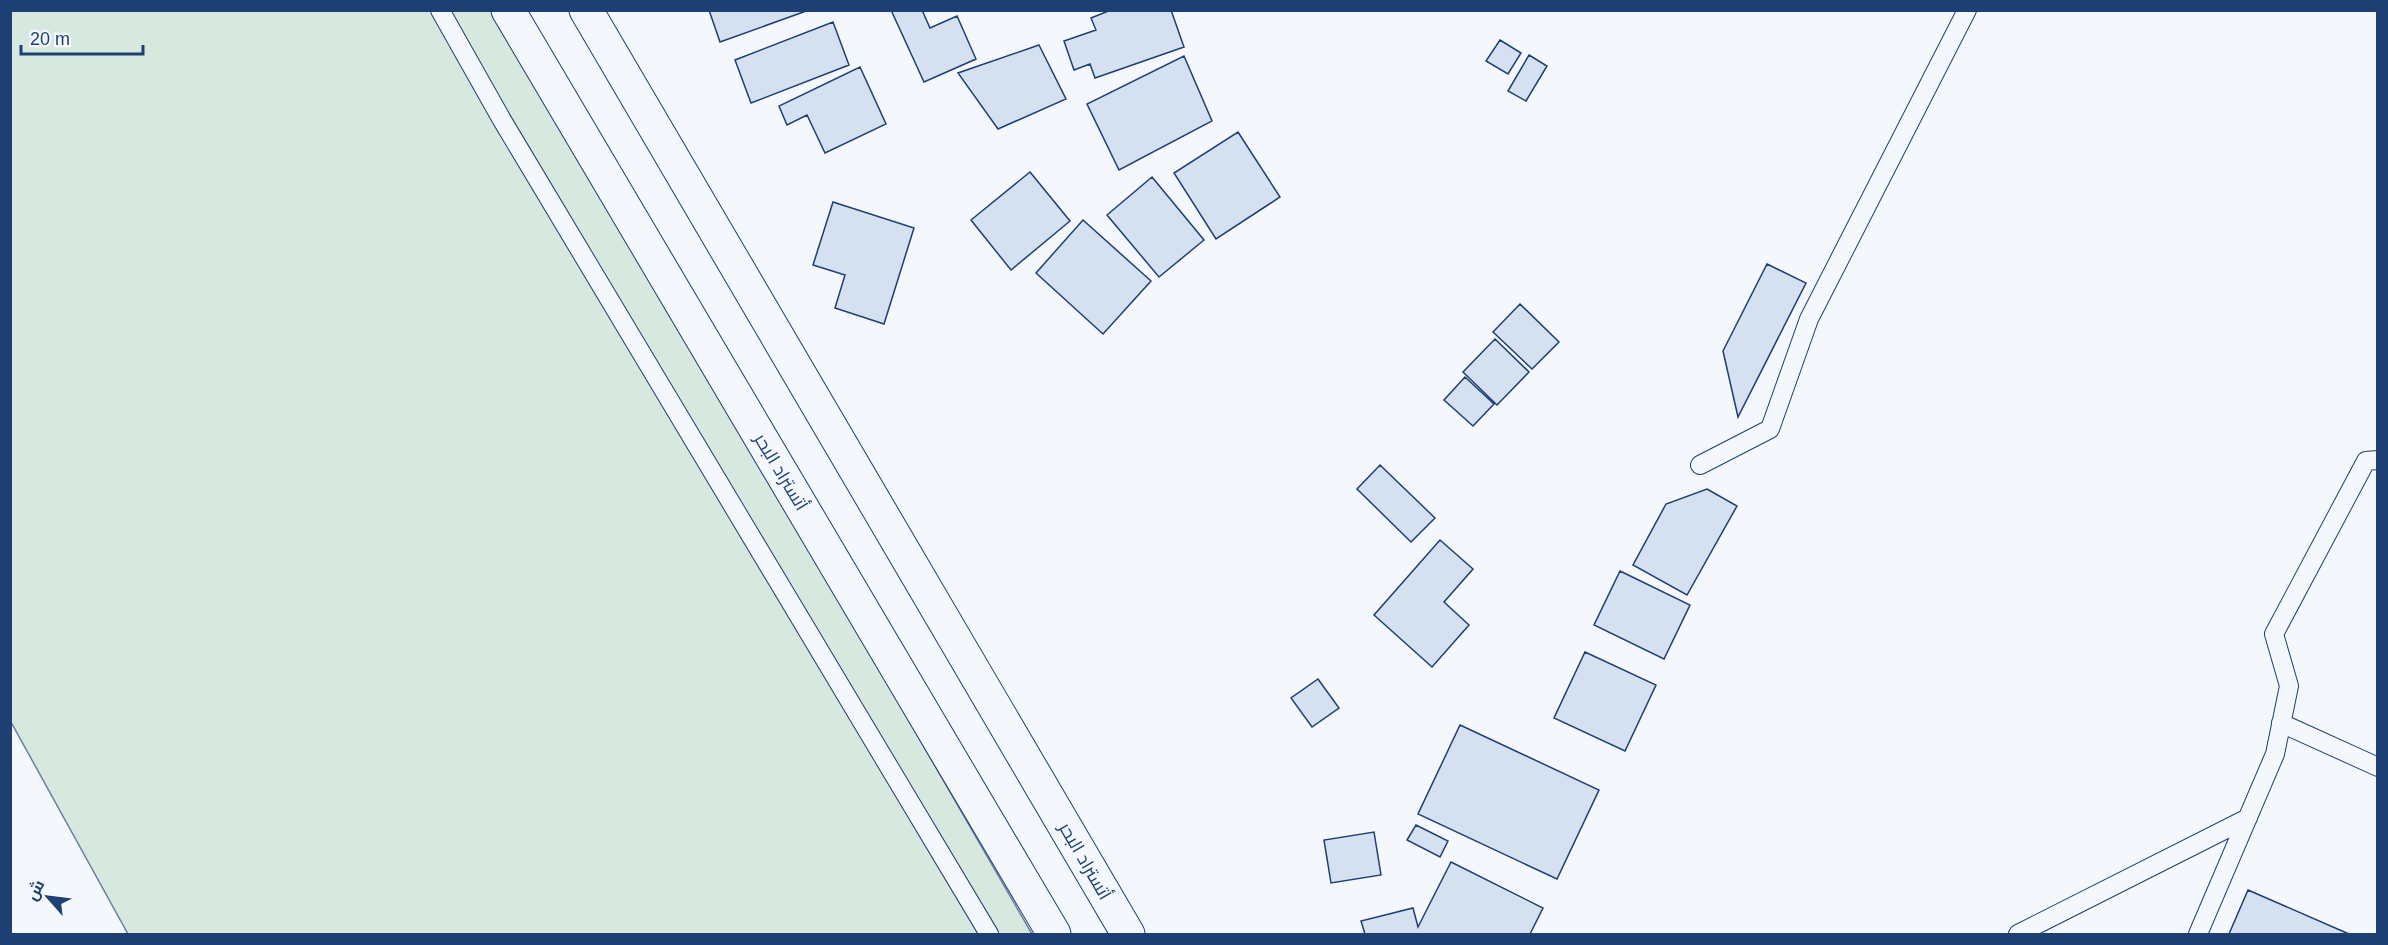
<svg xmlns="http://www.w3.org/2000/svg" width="2388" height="945" viewBox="0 0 2388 945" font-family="Arial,Cairo,sans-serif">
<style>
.green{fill:#d7e8df;stroke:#687fa3;stroke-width:1.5}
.building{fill:#d5e0f0;stroke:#1d3f73;stroke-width:1.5}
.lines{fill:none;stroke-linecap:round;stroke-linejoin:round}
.lane-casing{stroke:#1d3f73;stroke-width:20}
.highway-casing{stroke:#1d3f73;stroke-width:35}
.lane{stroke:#f4f7fb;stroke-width:18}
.highway{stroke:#f4f7fb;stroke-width:33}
.labels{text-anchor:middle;stroke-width:4.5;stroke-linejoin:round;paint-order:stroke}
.street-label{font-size:18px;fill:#1d3f73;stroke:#f4f7fb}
</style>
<rect width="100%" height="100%" fill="#f4f7fb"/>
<path class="green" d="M10,11H499L1032,934H128L11,722Z"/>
<path class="building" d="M709,10H809L720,42Z
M891,10H922L930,28L957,16L976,59L924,82Z
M1111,10H1171L1184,47L1095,78L1090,64L1074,70L1064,41L1096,30L1091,18Z
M833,22L849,65L751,103L735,60Z
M1500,40L1521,53L1508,74L1486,61Z
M1039,45L1066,99L998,129L958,73Z
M1529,55L1547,66L1526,101L1508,91Z
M1184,56L1212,121L1119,170L1087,104Z
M860,67L886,124L825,153L807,115L787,125L779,106Z
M1238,132L1280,197L1216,239L1174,173Z
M1030,172L1070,221L1011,270L971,220Z
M1152,177L1204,240L1159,277L1107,215Z
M833,202L914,228L884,324L835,308L845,275L813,265Z
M1083,220L1151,281L1103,334L1036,273Z
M1767,264L1806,283L1738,417L1723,351Z
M1520,304L1559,342L1532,369L1493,332Z
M1495,339L1529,372L1497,405L1463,372Z
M1465,377L1494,404L1473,426L1444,400Z
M1380,465L1435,518L1411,542L1357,489Z
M1707,489L1737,506L1687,595L1633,565L1666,504Z
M1440,540L1473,569L1444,602L1469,625L1432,667L1374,615Z
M1620,571L1690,605L1664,659L1594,625Z
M1585,652L1656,685L1625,751L1554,718Z
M1318,679L1339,708L1312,727L1291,698Z
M1460,725L1599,790L1557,879L1418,814Z
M1416,825L1448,841L1440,857L1407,840Z
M1374,832L1381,875L1331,883L1324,840Z
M1451,862L1543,908L1530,934H1365L1361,921L1413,908L1418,927Z
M2248,890L2349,934H2229Z"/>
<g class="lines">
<g class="lane-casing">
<path id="lane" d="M440,10L502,120L989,934
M1700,465L1770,429L1809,319L1967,10
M2281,723L2378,767
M2018,934L2248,818
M2198,934L2275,754L2289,686L2274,634L2366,461L2378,460"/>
</g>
<g class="highway-casing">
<path id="highway" d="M508,10L1054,934
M586,10L1128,934"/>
</g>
<use href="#lane" class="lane"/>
<use href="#highway" class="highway"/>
</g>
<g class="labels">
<g class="street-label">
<text transform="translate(781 472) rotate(59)" y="6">أتستراد البحر</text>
<text transform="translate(1085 861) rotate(60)" y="6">أتستراد البحر</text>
</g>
</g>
<rect width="2388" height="945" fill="none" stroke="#1d3f73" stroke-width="24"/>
<g transform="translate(48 897) rotate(298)" stroke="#f4f7fb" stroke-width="4.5" paint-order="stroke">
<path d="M0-4.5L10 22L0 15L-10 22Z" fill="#1d3f73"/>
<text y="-9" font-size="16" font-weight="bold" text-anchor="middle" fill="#1d3f73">ش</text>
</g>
<path d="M21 45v9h122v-9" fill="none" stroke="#1d3f73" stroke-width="3"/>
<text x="30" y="45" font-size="18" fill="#1d3f73" stroke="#f4f7fb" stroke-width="4.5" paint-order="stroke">20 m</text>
</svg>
